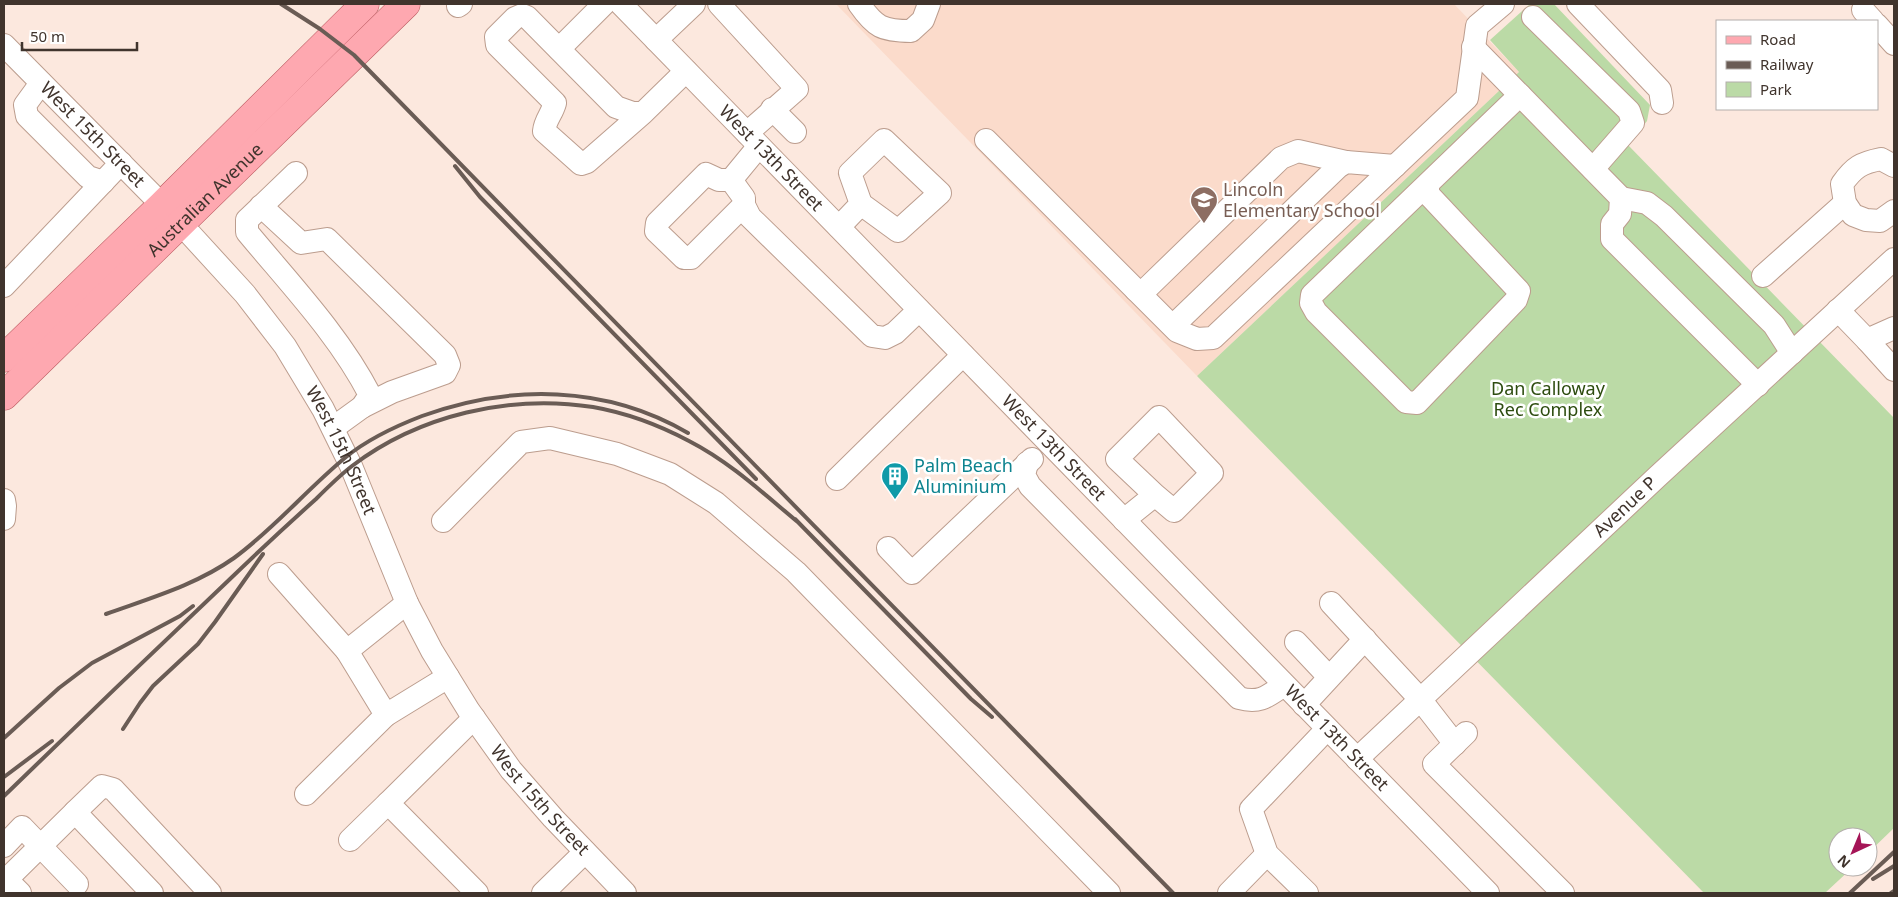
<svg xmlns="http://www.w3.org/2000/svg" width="1898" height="897" viewBox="0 0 1898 897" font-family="'Noto Sans',sans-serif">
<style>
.built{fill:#fbdbcb}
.green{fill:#bbdaa6}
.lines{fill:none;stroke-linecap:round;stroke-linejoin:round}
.minor-casing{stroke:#bc9d8e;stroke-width:24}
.major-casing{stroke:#bb5a60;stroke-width:29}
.minor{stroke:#fff;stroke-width:22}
.major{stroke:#fea8b0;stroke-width:28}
.rail{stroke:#6a5c55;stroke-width:4}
.labels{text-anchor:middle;stroke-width:5;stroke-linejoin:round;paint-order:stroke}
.street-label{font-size:18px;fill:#40342d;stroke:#fff}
.education-label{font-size:18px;fill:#785e54;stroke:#fff;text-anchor:start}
.park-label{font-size:18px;fill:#2d4c0f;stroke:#fff}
.culture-label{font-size:18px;fill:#0d838f;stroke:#fff;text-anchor:start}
</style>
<rect width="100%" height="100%" fill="#fce8de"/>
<path class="built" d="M836,4H1454L1519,72L1197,376Z"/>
<path class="green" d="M1530,4H1554L1650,105L1647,121L1628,145L1894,418V828L1868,853V837H1838V867H1853L1825,893H1704L1197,376L1519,72L1490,40Z"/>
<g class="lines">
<g class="minor-casing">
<g id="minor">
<path id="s1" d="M621,4L1488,893"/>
<path d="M719,4L797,89L747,133"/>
<path d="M859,4C875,27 882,31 911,31L923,20L929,4"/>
<path d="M1578,4L1660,90L1662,103"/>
<path d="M458,6L461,4"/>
<path d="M1863,10L1873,21"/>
<path d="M1533,17L1629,111L1633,123L1593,169"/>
<path d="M1877,25L1894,44"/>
<path d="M656,40L694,4"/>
<path id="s2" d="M4,45L181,224L245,294L285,346L323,409L351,466L407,603L432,651L469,711L511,770L553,818L625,893"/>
<path d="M1473,47L1520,95"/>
<path d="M559,49L604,4"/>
<path d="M41,83L25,105L27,116L88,177L103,182"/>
<path d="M772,109L795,132"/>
<path d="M643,113L587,162L581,164L544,131C545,120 552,114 555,103L497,45L496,37L515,18L522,15L527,17L616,107L633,113H643L686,71"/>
<path d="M986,140L1177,331L1197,339L1213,338L1467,98L1477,26L1503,4"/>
<path d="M1894,166L1881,159C1861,163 1854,167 1842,184L1845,203L1853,215L1866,220L1880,221L1894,211"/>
<path d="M296,173L247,220V232C290,284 339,335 370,395L362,407L333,428"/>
<path d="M731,180L744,198V205L691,258H684L656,231L657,223L706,174L719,180H731L759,146"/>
<path d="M1428,184V194L1519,291L1516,300L1417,403L1406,402L1316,312L1311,303L1312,295L1520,95L1621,198L1620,214L1612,224V239L1758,385"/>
<path d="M1621,198L1647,203L1664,216L1774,325L1792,353"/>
<path d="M744,205L750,217L872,336L885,338L895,333L919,310"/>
<path d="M261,206L301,243L327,239L445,355L449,365L445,373L392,392L362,407"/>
<path d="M839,227L861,204L850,173L884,140L940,193L898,231L861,204"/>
<path d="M1763,276L1845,203"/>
<path d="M4,286L121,163"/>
<path d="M1136,290H1145L1281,158L1298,151L1346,162"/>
<path d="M1838,310L1867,340L1894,328"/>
<path d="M1170,323H1176L1338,167L1346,162L1395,166"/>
<path d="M1867,340L1894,370"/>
<path d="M1027,463L1024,475L1030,486L1239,698C1260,704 1268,696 1284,685"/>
<path d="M837,479L963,355"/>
<path d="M4,500L5,506L4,519"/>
<path d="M1124,520L1155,495L1174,511L1212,473L1159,417L1117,459L1155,495"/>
<path d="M443,521L521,442L550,438L617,454L670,474L716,503L796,572L1109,893"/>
<path d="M888,548L912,573L1032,459"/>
<path d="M279,574L347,651L407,603"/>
<path d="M1331,603L1420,699L1455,744"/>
<path d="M1296,642L1329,677"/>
<path d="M347,651L386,715L448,677"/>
<path d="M1304,705L1365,639"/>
<path d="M474,718L388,803L477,893"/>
<path d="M1466,733L1434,764L1563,893"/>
<path id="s3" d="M1357,759L1658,476L1894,259"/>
<path d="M306,794L386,715"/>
<path d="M75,812L102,786L113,789L210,893"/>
<path d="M350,840L388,803"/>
<path d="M4,846L22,827L77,884"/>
<path d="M4,877L20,893"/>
<path d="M4,882L75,812L152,893"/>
<path d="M543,893L585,852"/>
<path d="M1229,893L1267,854"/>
<path d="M1307,893L1267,854L1251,809L1327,729"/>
</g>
</g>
<g class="major-casing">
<g id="major">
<path d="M4,358L162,205L365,4"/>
<path id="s4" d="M4,396L406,4"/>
</g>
</g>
<use href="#minor" class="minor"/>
<use href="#major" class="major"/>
<path class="rail" d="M281,4L320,29L354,55L1173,893
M455,166L480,197L756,479
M795,519L971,699L992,717
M106,614C150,598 196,585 234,558C274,529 307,489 346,457C368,439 396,426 422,416C510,384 606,385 688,433
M123,729L140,703L153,686L198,644L215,622L263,554
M4,738L59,688L92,663L180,616L193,606
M4,777L52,741
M4,796C79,723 154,651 230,579C258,552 287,525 316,499C327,488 339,476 352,466C419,415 510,394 593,407C627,413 659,425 689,441C730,462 764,494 799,523
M1873,879L1894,866
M1850,893L1894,852
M1891,893L1894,891"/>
</g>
<defs>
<g id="school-pin" transform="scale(1.4375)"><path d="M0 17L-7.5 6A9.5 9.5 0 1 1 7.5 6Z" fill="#8d6e63" stroke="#fff"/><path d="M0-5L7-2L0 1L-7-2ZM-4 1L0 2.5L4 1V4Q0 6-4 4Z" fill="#fff"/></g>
<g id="building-pin" transform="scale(1.4375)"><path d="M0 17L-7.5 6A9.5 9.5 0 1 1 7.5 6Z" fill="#0f9aa8" stroke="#fff"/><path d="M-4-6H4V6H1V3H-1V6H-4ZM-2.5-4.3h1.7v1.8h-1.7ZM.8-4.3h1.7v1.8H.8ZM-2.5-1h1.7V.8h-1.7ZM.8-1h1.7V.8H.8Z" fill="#fff"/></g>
</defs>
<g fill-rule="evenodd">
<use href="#school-pin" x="1204" y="200"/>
<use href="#building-pin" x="895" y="476"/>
</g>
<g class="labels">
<g class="street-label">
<text dy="6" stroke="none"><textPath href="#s2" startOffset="126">West 15th Street</textPath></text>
<text dy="6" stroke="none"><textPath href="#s1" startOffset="215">West 13th Street</textPath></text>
<text dy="6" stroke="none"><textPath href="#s4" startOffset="281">Australian Avenue</textPath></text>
<text dy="6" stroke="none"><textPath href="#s1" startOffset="620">West 13th Street</textPath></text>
<text dy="6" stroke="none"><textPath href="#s2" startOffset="531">West 15th Street</textPath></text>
<text dy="6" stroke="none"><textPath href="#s3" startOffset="368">Avenue P</textPath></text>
<text dy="6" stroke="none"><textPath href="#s1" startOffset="1025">West 13th Street</textPath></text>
<text dy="6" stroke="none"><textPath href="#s2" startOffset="936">West 15th Street</textPath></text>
</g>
<g class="education-label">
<text x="1223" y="196">Lincoln<tspan x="1223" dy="21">Elementary School</tspan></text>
</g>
<g class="park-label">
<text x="1548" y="395">Dan Calloway<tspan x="1548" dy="21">Rec Complex</tspan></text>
</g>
<g class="culture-label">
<text x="914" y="472">Palm Beach<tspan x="914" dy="21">Aluminium</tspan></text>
</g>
</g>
<rect width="1898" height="897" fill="none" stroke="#40342d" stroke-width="10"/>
<rect x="1716" y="20" width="162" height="90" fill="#ffffff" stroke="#b3aeab"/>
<rect x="1726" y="36" width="25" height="8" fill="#fea8b0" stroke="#b3aeab"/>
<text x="1760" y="45" font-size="15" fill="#40342d">Road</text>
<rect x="1726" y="61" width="25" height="8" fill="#6a5c55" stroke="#b3aeab"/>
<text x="1760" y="70" font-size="15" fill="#40342d">Railway</text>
<rect x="1726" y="82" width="25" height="15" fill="#bbdaa6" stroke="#b3aeab"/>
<text x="1760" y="95" font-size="15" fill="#40342d">Park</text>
<g transform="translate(1853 852) rotate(224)"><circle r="24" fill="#ffffff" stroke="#b3aeab"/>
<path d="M0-4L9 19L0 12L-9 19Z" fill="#a51557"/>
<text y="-8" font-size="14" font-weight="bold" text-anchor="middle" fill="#40342d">N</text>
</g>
<path d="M22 42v8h115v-8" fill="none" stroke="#40342d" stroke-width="2.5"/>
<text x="30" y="42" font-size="15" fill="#40342d" stroke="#ffffff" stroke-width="4" paint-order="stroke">50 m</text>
</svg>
